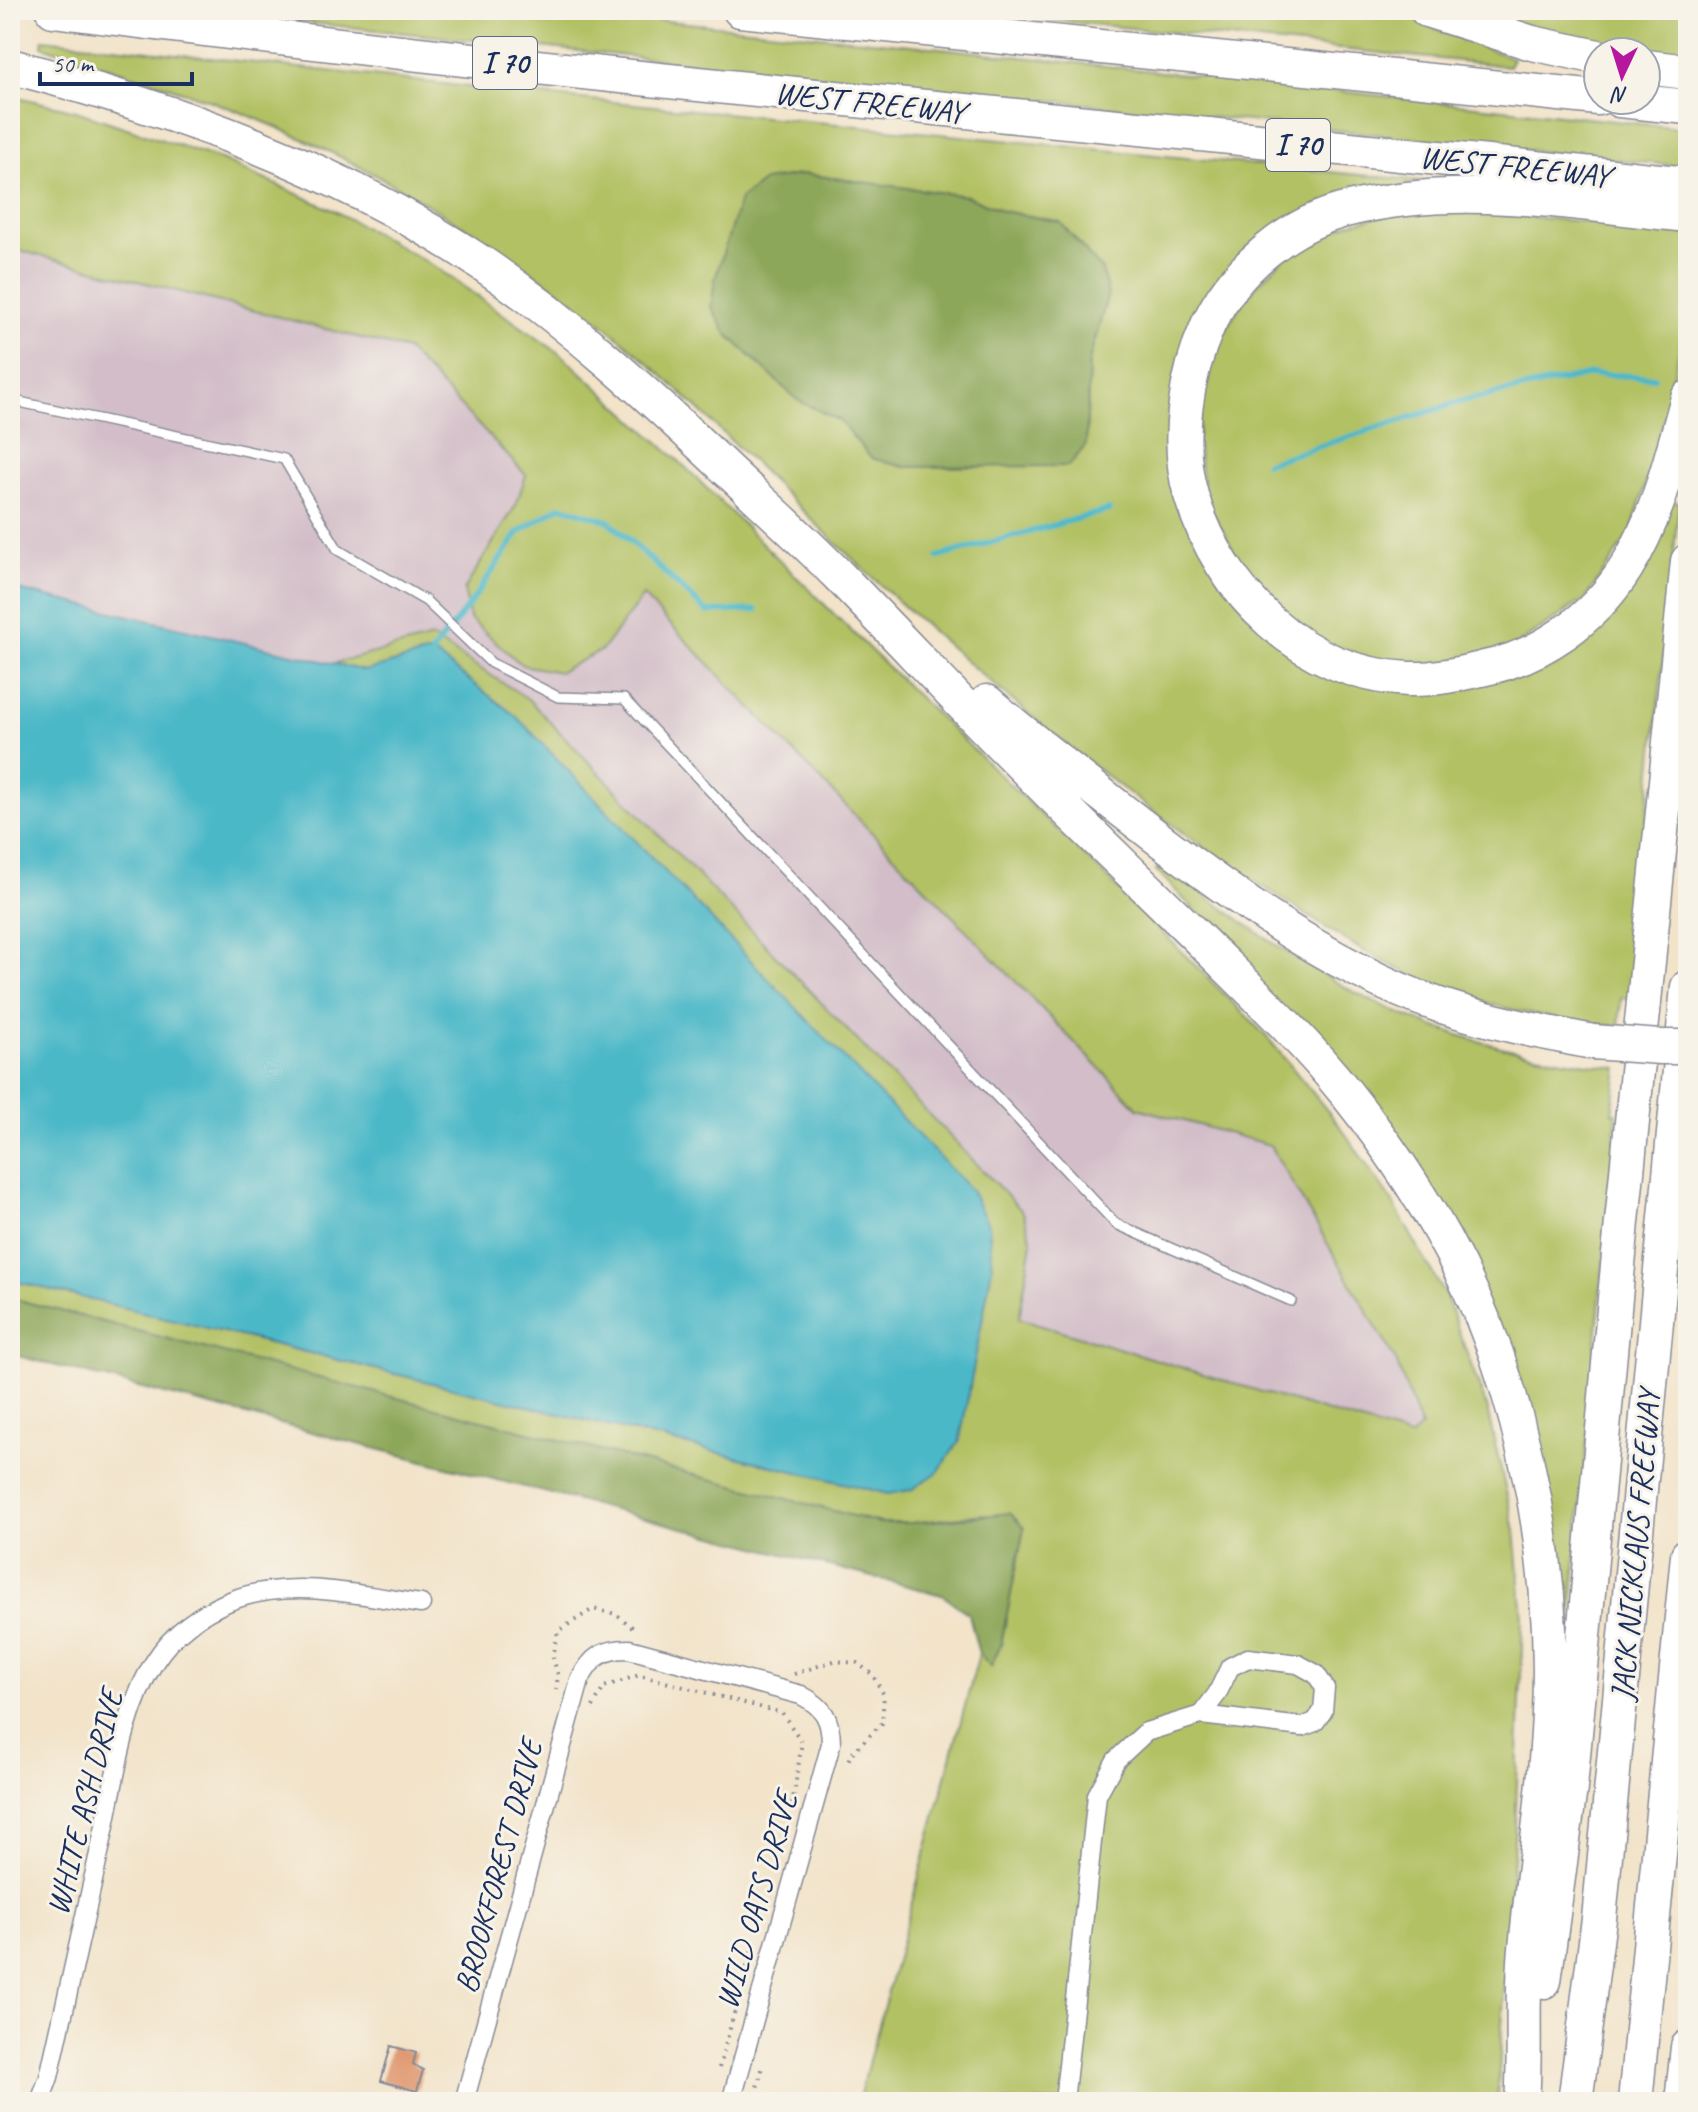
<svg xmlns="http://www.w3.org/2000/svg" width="1698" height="2112" viewBox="0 0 1698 2112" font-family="Caveat,sans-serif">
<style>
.industrial{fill:#d2bdc8}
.green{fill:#b2c164;stroke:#667861;stroke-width:2;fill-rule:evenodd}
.forest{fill:#8da75a;stroke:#546b5c;stroke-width:2}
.water{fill:#4cb8c8;stroke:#347493;stroke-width:2}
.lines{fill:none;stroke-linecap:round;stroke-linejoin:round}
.stream{stroke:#4cb8c8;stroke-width:6}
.building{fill:#e09770}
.lane-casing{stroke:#868994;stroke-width:12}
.street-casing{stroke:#868994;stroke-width:21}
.highway-casing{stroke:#868994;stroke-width:37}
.path{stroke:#868994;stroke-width:4;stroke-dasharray:2 6;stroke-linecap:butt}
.lane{stroke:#fff;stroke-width:9}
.street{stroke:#fff;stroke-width:18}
.highway{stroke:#fff;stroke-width:34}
.highway-bridge-casing{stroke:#868994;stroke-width:37;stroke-linecap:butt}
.highway-bridge{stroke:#fff;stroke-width:34}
.labels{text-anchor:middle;stroke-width:6;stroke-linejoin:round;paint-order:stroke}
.shield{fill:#f7f3e8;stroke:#5d6a87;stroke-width:2}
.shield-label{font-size:30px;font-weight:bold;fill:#1b2f5e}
.street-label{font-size:32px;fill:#1b2f5e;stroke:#f7f3e8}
</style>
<rect width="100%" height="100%" fill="#f7f3e8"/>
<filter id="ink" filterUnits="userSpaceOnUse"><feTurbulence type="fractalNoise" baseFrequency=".0125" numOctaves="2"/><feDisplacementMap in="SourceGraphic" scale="16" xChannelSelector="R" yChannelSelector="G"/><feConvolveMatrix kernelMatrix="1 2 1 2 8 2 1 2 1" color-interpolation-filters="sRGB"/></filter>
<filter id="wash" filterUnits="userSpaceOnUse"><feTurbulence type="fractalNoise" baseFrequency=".006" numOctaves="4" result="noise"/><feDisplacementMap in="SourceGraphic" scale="32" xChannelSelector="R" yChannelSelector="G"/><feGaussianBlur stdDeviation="1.8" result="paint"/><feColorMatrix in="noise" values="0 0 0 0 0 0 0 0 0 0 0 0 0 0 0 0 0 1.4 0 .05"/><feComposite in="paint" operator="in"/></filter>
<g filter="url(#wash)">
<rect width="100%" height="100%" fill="#f2e3c9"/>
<path class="industrial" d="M10,248L407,350L526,475L516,505L602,649L643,595L1138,1108L1270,1145L1396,1361L1421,1428L1410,1437L1019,1318L1032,1242L1023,1212L528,699L432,638L332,664L10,588Z"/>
<path class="green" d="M186,10H554L921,46L1688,129V167Z
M951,10H1399L1445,33L1513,58L1509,66Z
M1465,10H1688V59L1513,24Z
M43,39L541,95L1422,181L1317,210L1196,335L1193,535L1364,682L1549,656L1666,502H1679L1629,998H1621L1619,1026C1534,1022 1441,994 1366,952C1336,935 1307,915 1278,896C1142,811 1016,707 897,600C791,505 696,397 584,309C565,293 543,280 522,266C434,204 339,151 240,112C175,86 107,68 42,46ZM967,196L1003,211L1060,222L1108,294L1089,361L1086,444L871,458L840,421Z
M10,95L76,111L219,159L333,210L434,266L563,356L680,462L911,690L1113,883L1267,1037L1340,1126L1393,1203L1446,1297L1486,1405L1515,1530L1523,1617L1516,1810L1497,2102H858L979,1654L991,1665L1001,1644L1024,1529L983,1514L912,1523H880L10,1298V1280L888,1494L432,652L365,671L332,664L432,638L528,699L1023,1212L1032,1242L1019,1318L1410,1437L1421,1428L1396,1361L1270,1145L1138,1108L643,596L602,650L559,672L522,665L470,619L464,590L516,505L526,475L407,350L10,248Z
M1407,210L1451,211L1688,230V290L1681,341L1661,431L1631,533L1585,599L1507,651L1428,666L1378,661L1336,648L1291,625L1257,593L1205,498L1197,444L1201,403L1210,367L1221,338L1238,309L1257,285L1284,258L1314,239L1350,223Z
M1163,865C1230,912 1297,965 1372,1001C1450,1039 1532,1058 1618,1068L1612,1113H1617L1570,1624H1556L1482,1292L1227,944L1156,870Z"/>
<path class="forest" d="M804,174L967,196L1003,211L1060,222L1102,270L1108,294L1089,361L1086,445L1069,466L904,467L871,458L840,421L797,400L727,334L711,307L715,279L740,199L764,181Z
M10,1298L880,1523H912L1010,1513L1024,1528L1001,1644L991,1666L979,1654L969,1614L942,1595L10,1354Z"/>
<path class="water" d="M10,588L365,671L432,652L516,716L971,1190L989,1226L992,1268L960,1440L938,1472L911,1490L888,1494L10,1280Z"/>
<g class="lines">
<path class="stream" d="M1266,463L1466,400L1592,374L1654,377
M938,557L1109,510
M432,652L470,604L519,532L561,506L609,521L707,612L756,610"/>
</g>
<g id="blocks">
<path class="building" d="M391,2046L416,2053L413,2064L423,2070L417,2091L381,2081Z"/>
</g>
</g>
<g filter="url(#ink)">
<use href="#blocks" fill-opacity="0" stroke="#868994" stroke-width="2"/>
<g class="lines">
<g class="lane-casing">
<path id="lane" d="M10,400L284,459L338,550L426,601L491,663L558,697L624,699L1116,1224L1291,1301"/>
</g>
<g class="street-casing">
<path id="street" d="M40,2102L49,2077C67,1998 85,1919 102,1840C115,1781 122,1713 155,1661C172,1634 200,1613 230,1601C291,1577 359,1595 421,1604
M464,2102L580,1680C591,1657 603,1649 629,1649L801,1695C824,1707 831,1719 831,1744L731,2102
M1064,2102L1097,1795L1116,1760L1146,1732L1201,1715L1302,1727L1315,1722L1323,1711L1325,1688L1316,1674L1298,1664L1248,1658L1230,1667L1217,1694L1201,1715"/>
</g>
<g class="highway-casing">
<path id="highway" d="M53,10C597,81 1143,125 1688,184
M740,10L1598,98
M1427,10L1532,43L1598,57
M10,66C177,110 339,168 483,264C568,322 643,390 718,461C758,499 800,536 839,576C891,629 941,683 993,736C1058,803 1126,867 1192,932C1244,984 1300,1035 1346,1093C1415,1179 1474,1278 1506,1384C1539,1491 1554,1601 1549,1713C1546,1792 1533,1871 1526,1949C1521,2000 1526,2051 1522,2102
M1646,67L1688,72
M1619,100L1688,107
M1688,215C1576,204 1460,181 1349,209C1289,223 1233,270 1208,325C1186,375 1175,441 1191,495C1221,594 1302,674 1409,679C1433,680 1459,674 1481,669C1541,657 1594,619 1626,568C1658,518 1672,454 1688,398
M987,702C1028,738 1072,771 1115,805C1211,880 1323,965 1439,1005C1490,1022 1541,1032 1593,1042
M1544,1981L1570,1788L1622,1222L1688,561
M1575,2102L1599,1919L1688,987
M1635,2102L1688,1555
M1682,2102L1688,2047"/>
</g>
<path class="path" d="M794,1674L834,1661L857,1663L872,1674L884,1695L882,1723L851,1754L848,1761
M556,1690L558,1675L553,1658L558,1631L593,1609L616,1614L636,1630
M593,1707L604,1687L639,1675L782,1713L802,1742L792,1806
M719,2068L752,1949
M753,2102L763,2066"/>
<use href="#lane" class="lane"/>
<use href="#street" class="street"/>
<use href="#highway" class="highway"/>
<g class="highway-bridge-casing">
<path id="highway-bridge" d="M1593,1042L1660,1047H1688"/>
</g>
<use href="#highway-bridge" class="highway-bridge"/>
</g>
</g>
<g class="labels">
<g class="shield">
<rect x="473" y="37" width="64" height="52" rx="6"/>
<rect x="1266" y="119" width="64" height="52" rx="6"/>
</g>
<g class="shield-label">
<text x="505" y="73">I 70</text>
<text x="1298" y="155">I 70</text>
</g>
<g class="street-label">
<text transform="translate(870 102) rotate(6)" y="11">WEST FREEWAY</text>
<text transform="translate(1515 166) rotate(6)" y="11">WEST FREEWAY</text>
<text transform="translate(1635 1545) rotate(-85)" y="11">JACK NICKLAUS FREEWAY</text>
<text transform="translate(84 1802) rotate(-76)" y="11">WHITE ASH DRIVE</text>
<text transform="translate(498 1866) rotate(-75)" y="11">BROOKFOREST DRIVE</text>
<text transform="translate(756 1900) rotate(-74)" y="11">WILD OATS DRIVE</text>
</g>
</g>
<rect width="1698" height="2112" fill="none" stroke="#f7f3e8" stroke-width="40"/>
<g transform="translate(1622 76) rotate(184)"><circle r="38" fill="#f7f3e8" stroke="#9fa5b1" stroke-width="2"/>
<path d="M0-6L14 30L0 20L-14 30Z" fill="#b5179e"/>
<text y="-12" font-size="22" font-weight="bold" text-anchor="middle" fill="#1b2f5e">N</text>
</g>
<path d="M40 72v12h152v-12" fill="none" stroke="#1b2f5e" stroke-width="4"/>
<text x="52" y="72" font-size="24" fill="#1b2f5e" stroke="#f7f3e8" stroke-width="6" paint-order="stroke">50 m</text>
</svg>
